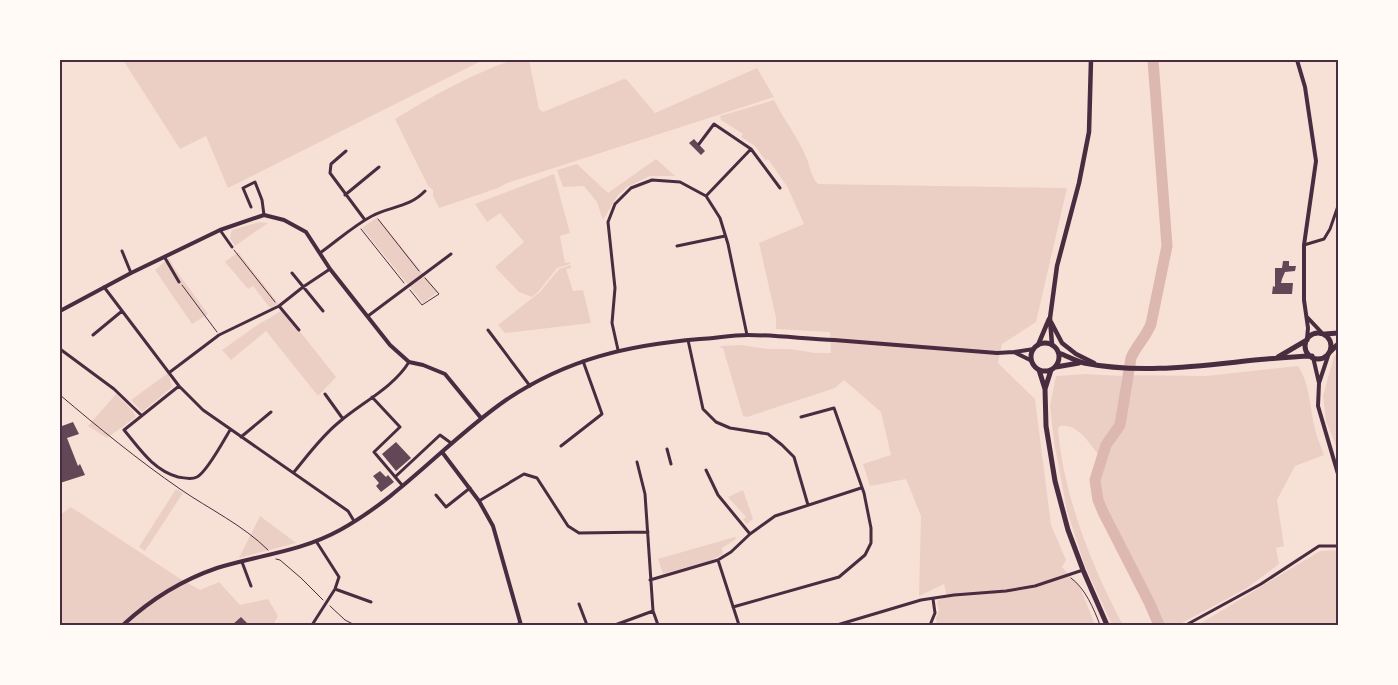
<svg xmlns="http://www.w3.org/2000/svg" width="1398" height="685" viewBox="0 0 1398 685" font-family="Manrope,sans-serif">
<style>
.green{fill:#ebcfc5}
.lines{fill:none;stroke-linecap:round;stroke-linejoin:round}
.river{stroke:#dcb8b0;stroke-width:11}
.building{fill:#644757}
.path{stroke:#4a2c40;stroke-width:1}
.minor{stroke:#4a2c40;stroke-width:3}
.tertiary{stroke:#4a2c40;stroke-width:4}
.secondary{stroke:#4a2c40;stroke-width:4.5}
.primary{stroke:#4a2c40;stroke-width:5}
.neatline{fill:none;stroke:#4a2c40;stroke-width:2}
</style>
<rect width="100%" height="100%" fill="#f7e1d7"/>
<path class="green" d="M123,60H483L228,188L206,136L180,149Z
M512,60H529L539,109L543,112L624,79L627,80L655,113L757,68L774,97L507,183L498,188L439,208L433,196V190L428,186L395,119C432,96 470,75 512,60Z
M774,100C784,120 798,137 807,159C810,167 811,177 818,184L1067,188L1036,322L1002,344L998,363L1035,399L1051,525L1066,560L1062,567L1080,587L1095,625H937L936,618L939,611L937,601L947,596L944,584L919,596L921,516L906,479L870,486L863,464L891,455L881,412L844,380L835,388L747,417L743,416L723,348H721L720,346L741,345L768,349H791L815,353H831L830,332L776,329V318L759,243L804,224L788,188L768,159L766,161L755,146L741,137L743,134L721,120L720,116Z
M656,159L675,176H650L627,187L618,195L603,220L597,202L584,186L563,187L557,170L577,164L608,193Z
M554,174L570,233L560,236L565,263L570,262V264L557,268L538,292L532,297L519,292L495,267L524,242L500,213L487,222L475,204Z
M377,217L438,292L423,303L362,228Z
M259,222L268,223L235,246L230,238L232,230Z
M238,252L279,304L270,308L253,286L248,289L225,262Z
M169,258L175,269L208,314L192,324L155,270Z
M571,265V268L566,269L573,291L583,290L591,323L505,333L498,325L540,292L559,269Z
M283,310L336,377L318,396L266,331L231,360L222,350L259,324Z
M1338,353V451L1326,421L1323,396L1334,356Z
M1298,366C1308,380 1310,403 1313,420C1315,432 1320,444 1324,455L1295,466L1277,500L1284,546L1276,548L1279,564L1247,588L1178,625H1161L1157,614L1106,514L1099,493L1100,468L1108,449L1122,431L1125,422L1129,375H1126L1206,376Z
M168,373L172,387L142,412L131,400Z
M1087,374L1122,376L1118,412L1116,422L1098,454C1088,442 1078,424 1060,426L1058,429C1064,497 1091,565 1123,625H1112L1085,566L1067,511L1054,442L1050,406L1056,376Z
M116,394L132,410L136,417L107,438L88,426Z
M176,489L183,493L145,551L139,547Z
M743,490L753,519L747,524L743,520L746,517L728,497Z
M71,507L179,578L200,590L219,582L240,605L268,599L278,616L273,625H60V515Z
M260,516L296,543L239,558Z
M735,537L736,539L722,548L723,554L709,561L663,574L658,559Z
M1338,550V625H1198L1320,551Z"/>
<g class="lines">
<path class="river" d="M1153,60L1167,246L1151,324C1146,337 1136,346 1131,358L1120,425L1106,445L1095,480L1098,500L1103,512L1149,602L1159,625"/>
</g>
<path class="building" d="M694,139L705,151L701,155L689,143Z
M1283,261H1289V266H1296L1295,271L1285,272L1282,279L1281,283H1293L1292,294H1272L1273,286L1275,287V268H1282Z
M60,421L62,426L73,422L79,434L67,438L78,466L80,464L85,475L60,483Z
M396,442L411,458L396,471L382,454Z
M380,471L386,477L388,475L394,482L381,492L376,486L379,483L373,476Z
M241,617L249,625H232Z"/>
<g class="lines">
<path class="path" d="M378,219L419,271
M361,229L404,283
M234,250L275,302
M182,285L217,332
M410,290L422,305L439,294L425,278
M60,395C99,428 138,460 180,489C209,509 243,525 268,550
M276,559L280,560L301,578L323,600
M1071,578C1085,588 1094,609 1100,625
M330,606L345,620L355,625"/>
<path class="minor" d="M699,144L714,124L751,149L780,188
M346,151L331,164L330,173L365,220
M345,195L379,167
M706,196L751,149
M251,207L243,188L255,182L262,200L264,215
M220,230L232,247
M1304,245L1324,239L1330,229L1338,206
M677,246L725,236
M122,251L131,273
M320,253C337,241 353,226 372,216C390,206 409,208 425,191
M165,258L179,282
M292,273L323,311
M104,287L179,386L203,410L348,511L354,521
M279,306L299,330
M368,316L451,254
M488,330L530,386
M93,335L122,311
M688,340L703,409L716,422L730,428L768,434L782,445L794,457L808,505
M60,349L114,389L141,415
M618,350L612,323L615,288L608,222L615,204L631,188L652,180L680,182L706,196L720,218L728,244L747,335
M170,372L219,335L279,306L303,287L330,269
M179,386L124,430C140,449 153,470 178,477C185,478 191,480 197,477C207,472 224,440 230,430
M325,394L343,419
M372,397L400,427L374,452L402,485
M241,437L271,412
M561,446L602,414L583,361
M667,449L671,464
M637,462L645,494L653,611L658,625
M706,470L718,495L750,534
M294,472C308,455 321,437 338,423C361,403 393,388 409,362
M395,477L440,435L451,443
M436,495L446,507L470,488
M479,501L524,474L537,478L568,526L579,533L648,532
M718,560L739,625
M242,562L251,586
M650,580L718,560L731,552L750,534L775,516L861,488
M335,589L371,602
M579,604L587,625
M733,607L839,577L865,555L871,543V528L864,493L834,408L801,417
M312,625L335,589L339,577L316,541
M516,625L520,623
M615,625L653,611
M837,625L921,600L954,595L1006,591L1035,586L1083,570
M930,625L935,613L933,599
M1186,625L1261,584L1319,546H1338"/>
<path class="tertiary" d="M1297,60L1305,87L1316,161L1304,245V300L1308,328L1307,339
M60,311L131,273L220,230L264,215L284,220L306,232L330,269L390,345L409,362L423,365L445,374L481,418
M1307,317L1323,334
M1014,352L1032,361
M1313,357L1319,383L1318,406L1338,474
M1319,383L1329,353
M442,452L479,501L493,526L521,625
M123,625C150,600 182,580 217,568C259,555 300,552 340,530C402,496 448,440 506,400C567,359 628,345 700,339C716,338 732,335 748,335C777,335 806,339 834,340C888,344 943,349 997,353L1014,352L1034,349"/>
<path class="secondary" d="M1051,322L1062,343L1076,354L1094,363
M1038,345L1049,319
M1052,345L1050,318L1057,266L1079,183L1089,132L1091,60"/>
<path class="primary" d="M1305 346a13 13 0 1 1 26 0a13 13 0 1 1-26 0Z
M1325,334L1338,333
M1031 357a14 14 0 1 1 28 0a14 14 0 1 1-28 0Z
M1330,352L1338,344
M1059,353C1067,356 1076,361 1084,363C1159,378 1237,358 1312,356
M1278,357L1307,340
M1056,367L1079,363
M1039,370L1045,389L1046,426L1055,481L1068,530L1083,570L1107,625
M1045,389L1051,370"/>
</g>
<rect width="1398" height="685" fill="none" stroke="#fffaf5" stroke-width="122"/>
<rect x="61" y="61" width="1276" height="563" class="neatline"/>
</svg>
